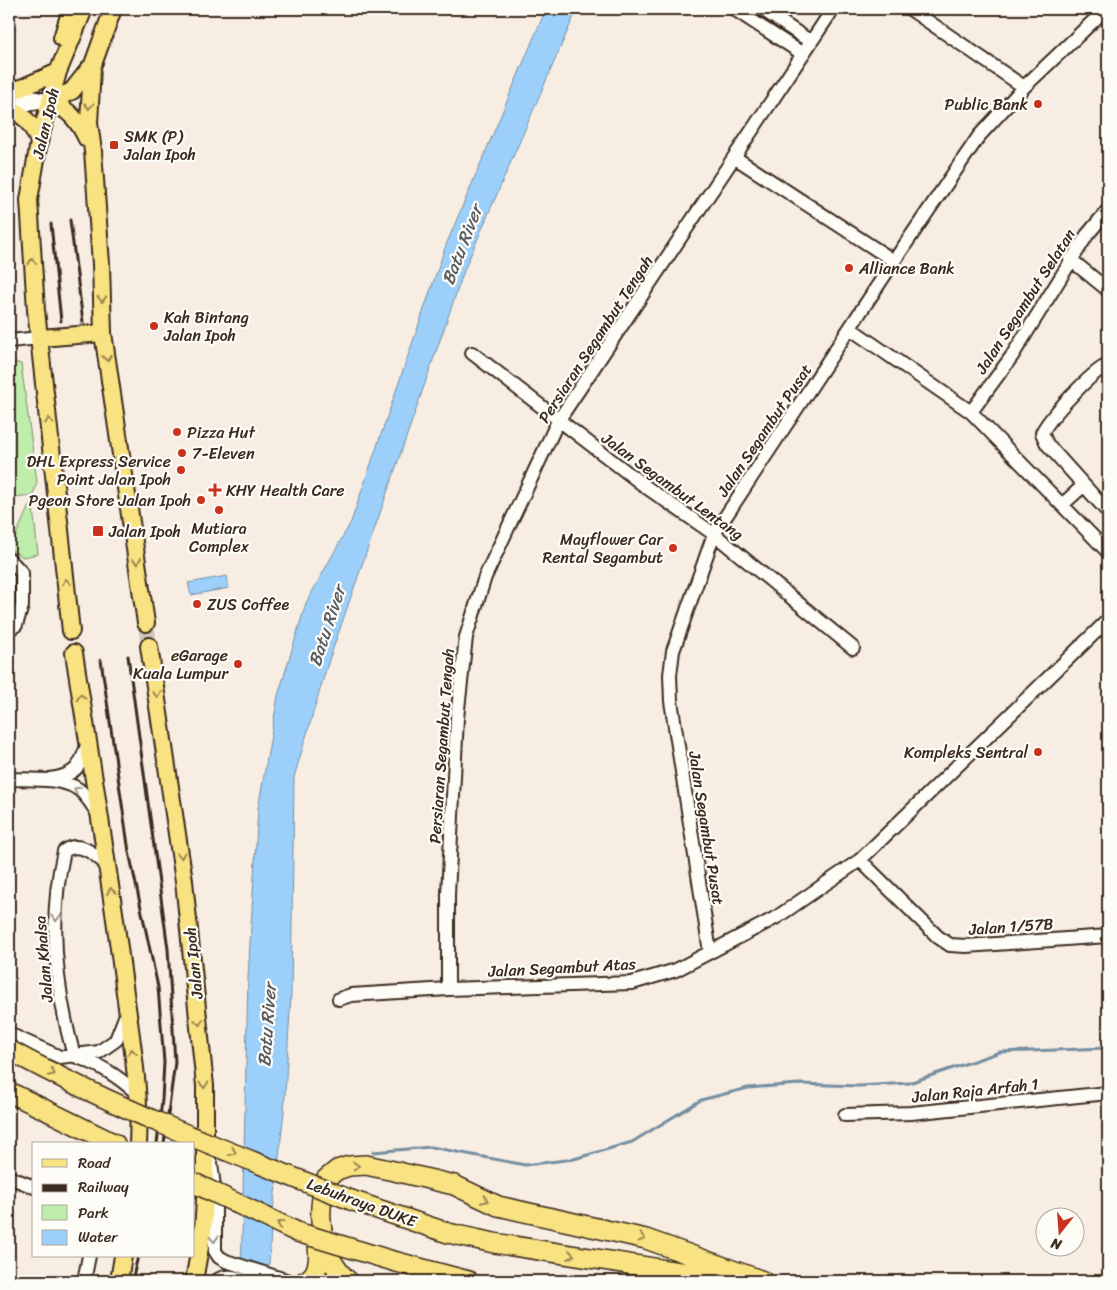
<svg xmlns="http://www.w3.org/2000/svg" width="1117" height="1290" viewBox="0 0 1117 1290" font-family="Sriracha,sans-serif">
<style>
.green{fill:#beedac;stroke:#7c8c65}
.water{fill:#9cd0fa;stroke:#758ea2}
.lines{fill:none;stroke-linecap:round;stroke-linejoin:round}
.stream{stroke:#758ea2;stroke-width:3}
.major-tunnel{stroke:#d1c6bb;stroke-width:16;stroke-dasharray:16 8;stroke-linecap:butt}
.minor-casing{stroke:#3b2a1e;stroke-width:16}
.major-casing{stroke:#3b2a1e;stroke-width:20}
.highway-casing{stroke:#3b2a1e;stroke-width:22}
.minor{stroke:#fdfcf7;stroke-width:12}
.major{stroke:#f8e281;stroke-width:16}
.highway{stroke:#f8e281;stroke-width:19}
.rail{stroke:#3b2a1e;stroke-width:3}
.highway-bridge-casing{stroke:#3b2a1e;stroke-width:22;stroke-linecap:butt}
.highway-bridge{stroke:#f8e281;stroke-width:19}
.oneway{stroke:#9a8650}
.oneway2{stroke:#9c938a}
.poi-dot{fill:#c8321e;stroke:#fdfcf7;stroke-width:2}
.labels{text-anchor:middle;stroke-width:4.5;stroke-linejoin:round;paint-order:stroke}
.poi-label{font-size:16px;fill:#3b2a1e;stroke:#fdfcf7;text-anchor:start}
.street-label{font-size:16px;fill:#3b2a1e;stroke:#fdfcf7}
.water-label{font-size:18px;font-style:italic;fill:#585c60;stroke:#fdfcf7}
</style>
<rect width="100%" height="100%" fill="#f7ede2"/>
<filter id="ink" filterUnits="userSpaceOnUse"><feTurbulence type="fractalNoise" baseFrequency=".02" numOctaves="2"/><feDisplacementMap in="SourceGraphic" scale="10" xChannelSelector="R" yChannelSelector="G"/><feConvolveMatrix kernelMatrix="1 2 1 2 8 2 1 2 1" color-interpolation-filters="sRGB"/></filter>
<g filter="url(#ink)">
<path class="green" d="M9,360L21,364L37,482L33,495L14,497L9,468Z
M32,499L38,554L23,557L10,549Z"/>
<path class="water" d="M546,9H577L465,268L328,663L294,777L291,994L284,1111L271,1230L268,1281H241L248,978L258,809L278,696L306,603L351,522L446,245Z
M227,576L229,588L191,595L188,583Z"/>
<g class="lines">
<path class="stream" d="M373,1152L431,1147L525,1165L574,1159L632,1142L701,1100L748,1088L799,1084L859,1086L909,1083L1000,1052L1108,1048"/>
<path class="major-tunnel" d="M146,623L149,646"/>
<g class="minor-casing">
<path id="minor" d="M734,9L803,54
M762,9L811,42
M910,9L1024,87
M11,92L50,101
M9,108L48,101
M734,157L894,261
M1070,259L1108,290
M851,329L971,412L1108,552
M9,341L40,338
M472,353L646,487L714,534L853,648
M1108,365C1093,370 1049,418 1042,433L1047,444L1108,512
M971,412L1012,356L1087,235L1108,210
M1062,505L1083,486
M9,559L22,573V606L16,625L9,629
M9,779C29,780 61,777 78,789C87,795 92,805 98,814
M50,779C77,775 80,767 88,743
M860,860L938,937L950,945L966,946L1108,936
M710,952L671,701L670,675L673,651L714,534L894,261L979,136L1024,87L1106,9
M448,989V894L457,718L466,637L485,577L558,421L833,9
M339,999L351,995L448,989L632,983L676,970L777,917L860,860L1108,620
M9,1034L60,1057L99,1052L116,1040L127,1012
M74,1056C56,991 48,918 64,851C80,840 96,855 108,866
M77,1057C101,1065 117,1076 137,1093
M845,1115L911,1113L1108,1093
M211,1163L215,1195V1251L219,1257L226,1261L289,1281
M9,1177L34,1187
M84,1281L89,1256
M216,1281C227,1273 237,1278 250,1281"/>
</g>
<g class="major-casing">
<path id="major" d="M113,9L92,67L89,123L93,151L101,264L103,333L146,623
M62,38L71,9
M12,92L58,72
M50,101C69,110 78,120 87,139
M50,101L72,91L90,68
M12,109C27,118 33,126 39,142
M40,338L103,333
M71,631L36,310L29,200L39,142L58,72L84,9
M149,646L184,881L205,1086V1200L203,1230L194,1281
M74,653C91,761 109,870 123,978C130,1033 141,1089 138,1144
M119,1281L123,1256"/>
</g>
<g class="highway-casing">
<path id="highway" d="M9,1092L115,1144
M351,1200L448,1233L494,1243L737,1281
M393,1261L468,1281
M305,1281C322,1274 319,1252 317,1237
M348,1281C319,1255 316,1213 326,1179L337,1170L349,1166L366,1165L394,1171L454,1185L498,1206L646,1239L763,1281"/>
</g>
<use href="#minor" class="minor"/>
<use href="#major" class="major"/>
<use href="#highway" class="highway"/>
<path class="rail" d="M70,220L83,322
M51,224L61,321
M128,656L168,949L175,1062L164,1144
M101,660L129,852L158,987L164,1062L162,1100L157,1144
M132,1281L138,1256"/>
<g class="highway-bridge-casing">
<path id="highway-bridge" d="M9,1050C118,1110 236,1155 351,1200
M194,1183L297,1232L393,1261"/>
</g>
<use href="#highway-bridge" class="highway-bridge"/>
</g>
<defs><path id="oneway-chevron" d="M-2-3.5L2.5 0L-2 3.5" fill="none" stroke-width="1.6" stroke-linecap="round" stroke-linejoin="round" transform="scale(1.25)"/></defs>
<g class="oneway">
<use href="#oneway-chevron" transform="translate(89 106) rotate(92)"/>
<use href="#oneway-chevron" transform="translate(32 262) rotate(-94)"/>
<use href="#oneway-chevron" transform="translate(102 299) rotate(88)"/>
<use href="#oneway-chevron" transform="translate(107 358) rotate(82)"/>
<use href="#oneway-chevron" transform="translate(49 421) rotate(-96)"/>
<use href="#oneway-chevron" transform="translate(137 561) rotate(81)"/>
<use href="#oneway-chevron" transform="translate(66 582) rotate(-97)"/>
<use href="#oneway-chevron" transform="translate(157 694) rotate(82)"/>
<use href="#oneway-chevron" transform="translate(81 697) rotate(-99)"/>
<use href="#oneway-chevron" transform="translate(181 855) rotate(82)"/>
<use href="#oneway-chevron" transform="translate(111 891) rotate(-98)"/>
<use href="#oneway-chevron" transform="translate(199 1022) rotate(84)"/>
<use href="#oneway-chevron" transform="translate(132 1052) rotate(-97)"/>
<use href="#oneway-chevron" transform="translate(52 1073) rotate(26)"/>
<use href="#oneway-chevron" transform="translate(204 1085) rotate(86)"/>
<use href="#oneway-chevron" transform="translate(233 1152) rotate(23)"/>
<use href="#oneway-chevron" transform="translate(356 1166) rotate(-4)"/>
<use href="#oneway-chevron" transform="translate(485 1200) rotate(26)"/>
<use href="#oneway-chevron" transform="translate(280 1224) rotate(-157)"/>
<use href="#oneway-chevron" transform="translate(642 1238) rotate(14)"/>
<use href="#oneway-chevron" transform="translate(571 1255) rotate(8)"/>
</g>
<g class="oneway2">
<use href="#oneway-chevron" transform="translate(77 790) rotate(-150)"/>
<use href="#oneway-chevron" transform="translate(56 918) rotate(89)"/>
<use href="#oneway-chevron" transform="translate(214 1239) rotate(86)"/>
</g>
</g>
<g class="poi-dot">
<circle cx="1038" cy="104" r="5"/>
<rect x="109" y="140" width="10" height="10" rx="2.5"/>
<circle cx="849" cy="268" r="5"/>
<circle cx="154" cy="326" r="5"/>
<circle cx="177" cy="432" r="5"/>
<circle cx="182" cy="453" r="5"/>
<circle cx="181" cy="470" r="5"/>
<path d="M212.5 482.5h5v5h5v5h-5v5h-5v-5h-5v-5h5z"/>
<circle cx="201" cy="500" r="5"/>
<circle cx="219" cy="510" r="5"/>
<rect x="92" y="525" width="12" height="12" rx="2.5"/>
<circle cx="673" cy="548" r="5"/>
<circle cx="197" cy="604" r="5"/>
<circle cx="238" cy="664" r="5"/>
<circle cx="1038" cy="752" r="5"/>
</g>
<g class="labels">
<g class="poi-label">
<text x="1028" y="110" text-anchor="end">Public Bank</text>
<text x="124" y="142">SMK (P)<tspan x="124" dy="18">Jalan Ipoh</tspan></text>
<text x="859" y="274">Alliance Bank</text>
<text x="164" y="323">Kah Bintang<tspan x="164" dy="18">Jalan Ipoh</tspan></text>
<text x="187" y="438">Pizza Hut</text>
<text x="192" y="459">7-Eleven</text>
<text x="171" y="467" text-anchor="end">DHL Express Service<tspan x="171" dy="18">Point Jalan Ipoh</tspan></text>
<text x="226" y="496">KHY Health Care</text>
<text x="191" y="506" text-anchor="end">Pgeon Store Jalan Ipoh</text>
<text x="219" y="534" text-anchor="middle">Mutiara<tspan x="219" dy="18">Complex</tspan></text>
<text x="109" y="537">Jalan Ipoh</text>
<text x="663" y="545" text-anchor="end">Mayflower Car<tspan x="663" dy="18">Rental Segambut</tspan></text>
<text x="207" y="610">ZUS Coffee</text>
<text x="228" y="661" text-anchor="end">eGarage<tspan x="228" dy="18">Kuala Lumpur</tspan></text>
<text x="1028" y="758" text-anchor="end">Kompleks Sentral</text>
</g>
<g class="street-label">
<text transform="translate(45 123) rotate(-77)" y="6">Jalan Ipoh</text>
<text transform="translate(1025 301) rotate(-57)" y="6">Jalan Segambut Selatan</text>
<text transform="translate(595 339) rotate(-57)" y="6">Persiaran Segambut Tengah</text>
<text transform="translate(764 430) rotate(-56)" y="6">Jalan Segambut Pusat</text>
<text transform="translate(673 486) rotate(36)" y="6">Jalan Segambut Lentang</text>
<text transform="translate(441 746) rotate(-86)" y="6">Persiaran Segambut Tengah</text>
<text transform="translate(707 828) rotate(81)" y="6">Jalan Segambut Pusat</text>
<text transform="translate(1011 926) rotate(-4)" y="6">Jalan 1/57B</text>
<text transform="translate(43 959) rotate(-95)" y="6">Jalan Khalsa</text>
<text transform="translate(193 963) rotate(-96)" y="6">Jalan Ipoh</text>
<text transform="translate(562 967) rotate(-3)" y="6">Jalan Segambut Atas</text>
<text transform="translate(975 1090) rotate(-6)" y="6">Jalan Raja Arfah 1</text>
<text transform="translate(362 1202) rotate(20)" y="6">Lebuhraya DUKE</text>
</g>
<g class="water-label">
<text transform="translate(462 245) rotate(-69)" y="6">Batu River</text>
<text transform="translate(327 626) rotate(-72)" y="6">Batu River</text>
<text transform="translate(267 1025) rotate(-86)" y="6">Batu River</text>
</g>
</g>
<rect width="1117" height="1290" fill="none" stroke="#fdfcf7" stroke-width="30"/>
<rect x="15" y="15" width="1087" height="1260" fill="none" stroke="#3b2a1e" stroke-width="2" filter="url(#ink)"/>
<rect x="32" y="1142" width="162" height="115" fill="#fdfcf7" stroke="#afa8a0"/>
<rect x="42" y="1159" width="25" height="8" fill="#f8e281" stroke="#afa8a0"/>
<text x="78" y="1168" font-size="15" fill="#3b2a1e">Road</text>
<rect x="42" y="1184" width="25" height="8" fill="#3b2a1e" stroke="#afa8a0"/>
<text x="78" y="1192" font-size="15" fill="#3b2a1e">Railway</text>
<rect x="42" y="1205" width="25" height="15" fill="#beedac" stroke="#afa8a0"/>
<text x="78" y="1218" font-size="15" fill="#3b2a1e">Park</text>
<rect x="42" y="1230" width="25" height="15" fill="#9cd0fa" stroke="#afa8a0"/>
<text x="78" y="1242" font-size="15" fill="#3b2a1e">Water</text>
<g transform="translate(1060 1232) rotate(197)"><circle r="24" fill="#fdfcf7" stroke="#afa8a0"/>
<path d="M0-4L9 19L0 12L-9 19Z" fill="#c8321e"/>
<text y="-8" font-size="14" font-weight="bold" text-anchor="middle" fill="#3b2a1e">N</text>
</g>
</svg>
